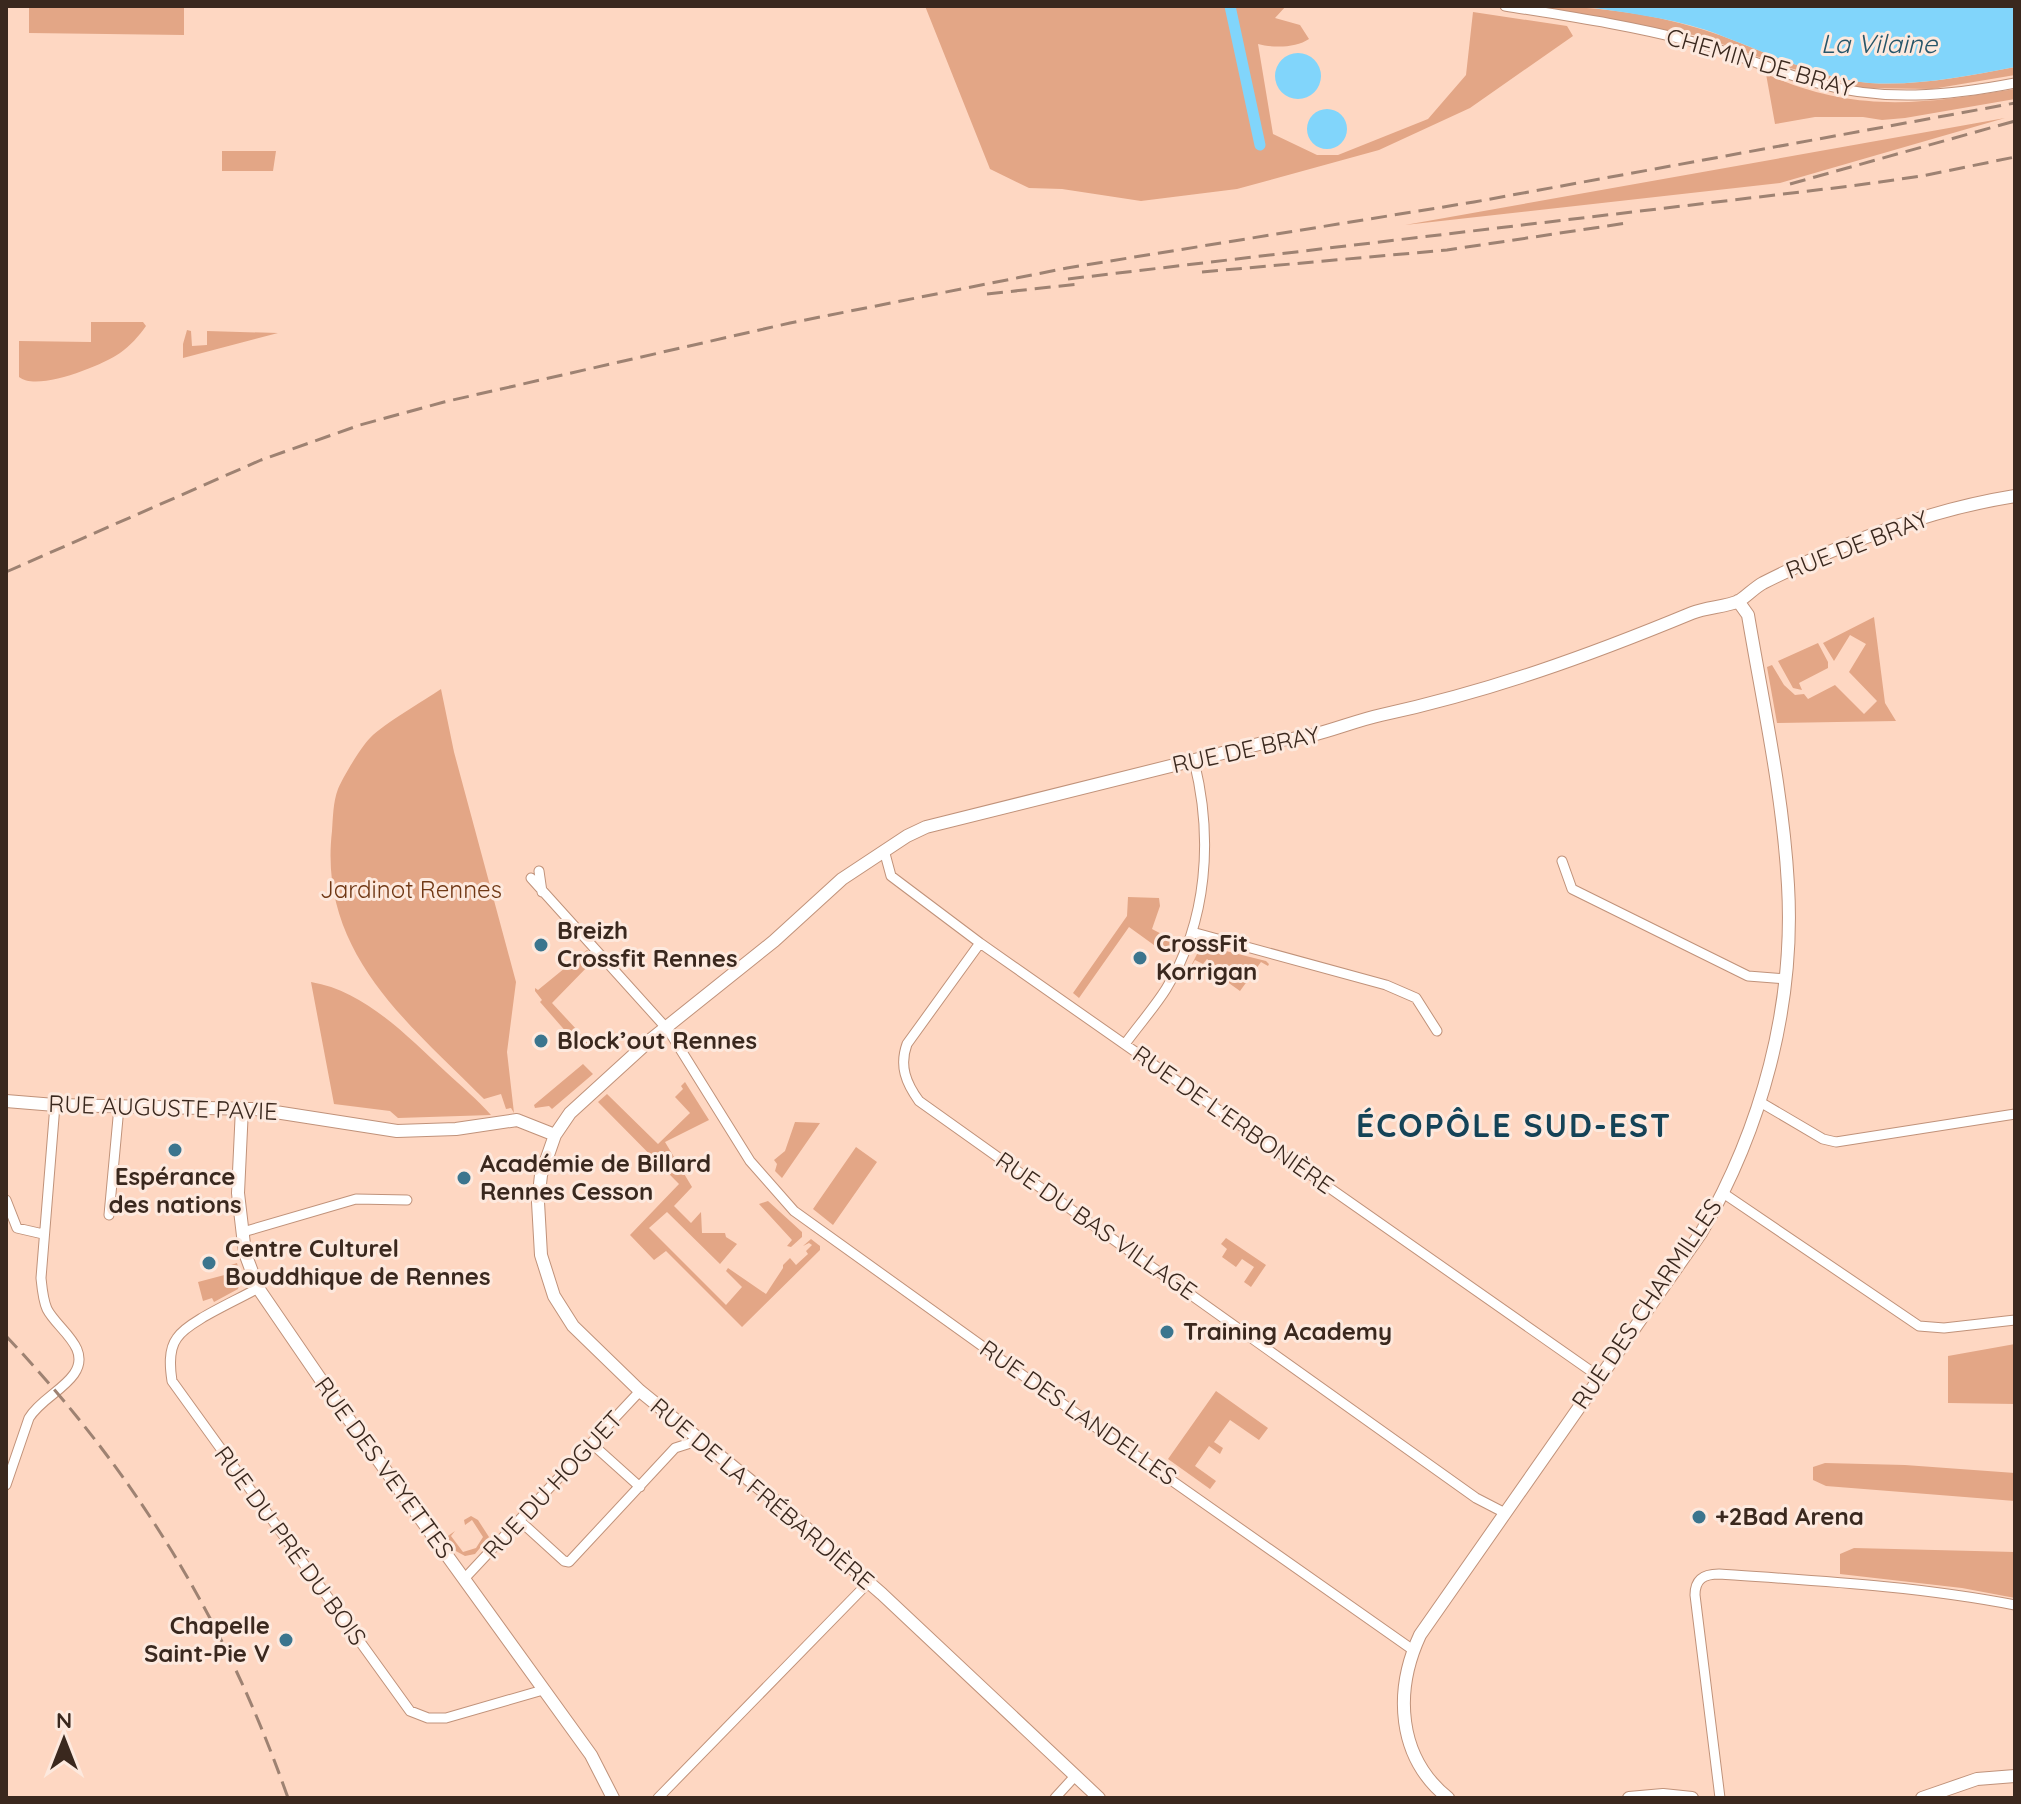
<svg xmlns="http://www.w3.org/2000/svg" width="2021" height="1804" viewBox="0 0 2021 1804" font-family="Quicksand,sans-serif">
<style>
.green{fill:#e3a686}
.water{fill:#81d5fb}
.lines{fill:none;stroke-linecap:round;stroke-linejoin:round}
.canal{stroke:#81d5fb;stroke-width:11}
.minor-casing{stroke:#c0927a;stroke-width:11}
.tertiary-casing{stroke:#c0927a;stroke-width:14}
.minor{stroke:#fff;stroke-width:9}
.tertiary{stroke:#fff;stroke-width:12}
.rail{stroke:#9e8272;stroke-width:3;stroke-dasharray:16 8;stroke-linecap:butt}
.poi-dot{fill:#3b758e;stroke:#fde9de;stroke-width:3}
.labels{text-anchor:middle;stroke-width:6;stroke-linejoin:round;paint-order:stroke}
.street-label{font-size:24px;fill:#3a281e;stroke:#fde9de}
.park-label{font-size:24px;fill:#703815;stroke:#fde9de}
.poi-label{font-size:24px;font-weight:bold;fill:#3a281e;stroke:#fde9de;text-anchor:start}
.water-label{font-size:26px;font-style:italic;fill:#265569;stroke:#fde9de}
.district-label{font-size:32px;font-weight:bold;letter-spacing:2px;fill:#144357;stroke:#fde9de}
</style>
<rect width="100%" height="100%" fill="#fed7c2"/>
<path class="green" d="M29,6H184V35L29,33Z
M925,6H1286L1275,18L1300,25L1309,39C1296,48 1273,48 1258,44L1273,134L1317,155H1338L1428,119L1466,75L1473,12L1567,26L1573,36L1470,108L1379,150L1237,189L1141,201L1062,189L1029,188L990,169Z
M1533,6C1590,6 1647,12 1701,29C1754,45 1816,80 1870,83C1919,86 1967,76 2015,67V75L1932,89L1862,88L1790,68L1699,36Z
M1766,74C1856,114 1922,104 2015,89V99L1905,118L1882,120L1863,117H1815L1775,124Z
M2005,118L1780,183L1405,225Z
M222,151H276L273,171H222Z
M91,322H143L146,326C139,336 130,346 120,353C101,366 37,392 19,377V341L91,342Z
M187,330L191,331L192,346L207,345V331L278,333L183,358V344Z
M1874,617L1885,703L1896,721L1777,723L1767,667L1772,665L1784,685L1795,695L1804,694L1808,699L1835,685L1864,714L1877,701L1849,672L1866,644L1850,635L1834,661L1823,643Z
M1818,643L1828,662V668L1799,683L1802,690L1793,688L1778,661Z
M441,689L454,752L516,982L507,1052L514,1113L511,1108L506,1109L501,1094L484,1099C407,1022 318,952 332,831C333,818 333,802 338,789C343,777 361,747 370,738C385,723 422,702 441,689Z
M1128,897L1159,898L1160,906L1152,929L1175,941L1172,950L1165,953L1129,927L1079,998L1073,993L1127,916Z
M1210,947L1266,961L1269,964L1268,966L1261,962L1240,991L1226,981L1230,972L1223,967L1219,968L1207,959L1203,964L1195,960L1188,972L1197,954Z
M587,950L595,958L593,961L552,1003L590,1044L582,1050L540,1002L542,1000L535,991V988L538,990Z
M311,982C365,991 407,1036 446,1072C461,1086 478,1100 491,1115L398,1118L390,1111L334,1104Z
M583,1064L593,1074L552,1109L549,1106L535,1108L534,1105Z
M685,1082L709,1120L665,1142L692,1187L674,1206L691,1223L701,1212L702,1233H725L726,1237L737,1244L720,1264L667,1212L649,1228L726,1305L742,1287L726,1271L728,1268L766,1294L783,1268V1265L790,1258L796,1265L808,1254L806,1251L812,1245L809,1243L803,1246L811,1239L820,1246V1250L742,1327L666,1251L654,1260L630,1235L679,1184L598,1102L607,1094L658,1144L690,1113L675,1097L683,1089L681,1086Z
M795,1122L820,1123L782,1178L775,1171L777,1164L774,1160L785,1151Z
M856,1147L877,1162L833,1225L813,1209Z
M768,1201L802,1232V1237L791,1247L787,1246L792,1240L759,1204Z
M1226,1238L1266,1265L1251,1287L1244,1282L1254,1267L1242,1259L1236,1267L1222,1257L1227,1249L1221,1244Z
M237,1263L241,1278L238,1289L214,1302L212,1298L203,1301L198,1282L232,1273L231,1265Z
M2015,1344V1404L1948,1403V1356Z
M1216,1391L1268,1428L1259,1440L1230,1420L1214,1442L1223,1448L1220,1454L1209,1446L1195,1466L1216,1481L1210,1489L1168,1459Z
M1825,1463L1905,1465L2015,1473V1501L1826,1486L1813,1480V1467Z
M471,1516L478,1520L489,1537L475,1554L465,1556L454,1550L445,1538L455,1531L451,1536L463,1552L476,1548L483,1537L472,1520L465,1525L464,1520Z
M1854,1548L2015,1552V1598L1962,1588L1840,1574V1554Z"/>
<path class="water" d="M1580,6H2015V67C1967,76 1918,86 1869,83C1818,79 1755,47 1706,30C1665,17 1622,12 1580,6Z
M1275 76a23 23 0 1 1 46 0a23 23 0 1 1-46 0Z
M1307 129a20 20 0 1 1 40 0a20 20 0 1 1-40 0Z"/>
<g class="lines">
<path class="canal" d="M1230,6L1260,145"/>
<g class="minor-casing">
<path id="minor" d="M1505,6C1567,16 1629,25 1690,41C1733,52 1774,71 1817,83C1883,102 1948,96 2015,83
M884,850L891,876L980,943L1598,1376
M1562,861L1572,889L1748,976L1786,979
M539,871L542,892
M531,878L669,1031L750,1161L794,1211L1067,1407L1413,1650
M1192,932L1386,985L1416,998L1437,1031
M980,943L907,1044C899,1066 906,1083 919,1101L1476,1498L1505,1513
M1125,1044C1138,1026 1154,1008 1166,989C1208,921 1213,837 1194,761
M1760,1102L1823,1139L1836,1142L2015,1114
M1723,1193L1919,1326L1944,1328L2015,1320
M6,1200L17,1228L43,1234
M109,1215L119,1107
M243,1232L356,1199L407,1200
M258,1288C238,1300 188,1321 177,1338C168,1350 170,1368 172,1381L410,1711L428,1718H446L543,1690
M591,1443L640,1487
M6,1485L29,1418C40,1400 62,1391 74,1374C92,1348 57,1329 47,1309C43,1300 42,1288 41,1278L55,1105
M520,1521L564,1561L569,1562L675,1448L700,1440
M465,1578L640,1391
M658,1798L868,1583
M1055,1798L1076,1775
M1720,1798L1695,1595C1695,1579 1704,1574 1719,1574C1818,1581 1917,1586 2015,1605"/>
</g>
<g class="tertiary-casing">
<path id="tertiary" d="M6,1101L55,1105L256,1109L397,1131L456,1129L517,1120L555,1135
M242,1108L238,1193L245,1253L258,1288L332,1396L591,1755L613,1798
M1099,1798L882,1594L774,1500L640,1391L573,1326L554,1296L541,1255L538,1202L541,1175L555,1135L570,1113L649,1041L774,941L842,879L907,836L926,827L1275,740C1313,740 1345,723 1381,715C1491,691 1588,656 1692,613C1706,607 1726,607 1739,601C1747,596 1754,588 1763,583C1842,543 1928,510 2015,496
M1448,1798C1397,1757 1394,1691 1420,1635L1701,1233C1762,1128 1795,1006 1788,885C1783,794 1763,704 1748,615L1738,601
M1629,1798L1663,1795L1692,1798
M1922,1798L1977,1779L2015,1776"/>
</g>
<use href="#minor" class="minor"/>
<use href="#tertiary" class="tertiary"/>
<path class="rail" d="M1790,184L2015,121
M1202,272L1447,250L1627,223
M1068,279L1851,186L1922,176L2015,157
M987,294L1079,284
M6,572L261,460L360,425L444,402L790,323L1067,268L1474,202L2015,103
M6,1336C135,1472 226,1621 288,1798"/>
</g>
<g class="poi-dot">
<circle cx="541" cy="945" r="8"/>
<circle cx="1140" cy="958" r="8"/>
<circle cx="541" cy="1041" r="8"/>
<circle cx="175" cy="1150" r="8"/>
<circle cx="464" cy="1178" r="8"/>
<circle cx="209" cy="1263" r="8"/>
<circle cx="1167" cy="1332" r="8"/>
<circle cx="1699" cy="1517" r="8"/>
<circle cx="286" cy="1640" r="8"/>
</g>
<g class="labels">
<g class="street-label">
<text transform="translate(1760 63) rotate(16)" y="8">CHEMIN DE BRAY</text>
<text transform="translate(1857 545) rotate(-21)" y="8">RUE DE BRAY</text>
<text transform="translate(1246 750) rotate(-12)" y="8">RUE DE BRAY</text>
<text transform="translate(163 1108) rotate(2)" y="8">RUE AUGUSTE PAVIE</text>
<text transform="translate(1233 1120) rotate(35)" y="8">RUE DE L'ERBONIÈRE</text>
<text transform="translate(1096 1226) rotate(35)" y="8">RUE DU BAS VILLAGE</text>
<text transform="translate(1647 1304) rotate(-56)" y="8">RUE DES CHARMILLES</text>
<text transform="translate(1078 1413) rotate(35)" y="8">RUE DES LANDELLES</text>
<text transform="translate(384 1468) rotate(54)" y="8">RUE DES VEYETTES</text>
<text transform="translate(553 1485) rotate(-47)" y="8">RUE DU HOGUET</text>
<text transform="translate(762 1494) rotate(40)" y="8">RUE DE LA FRÉBARDIÈRE</text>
<text transform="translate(290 1546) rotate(54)" y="8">RUE DU PRÉ DU BOIS</text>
</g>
<g class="park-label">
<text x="411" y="898">Jardinot Rennes</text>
</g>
<g class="poi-label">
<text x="557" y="939">Breizh<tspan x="557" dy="28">Crossfit Rennes</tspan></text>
<text x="1156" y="952">CrossFit<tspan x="1156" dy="28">Korrigan</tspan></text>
<text x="557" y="1049">Block’out Rennes</text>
<text x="480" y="1172">Académie de Billard<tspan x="480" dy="28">Rennes Cesson</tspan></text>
<text x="175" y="1185" text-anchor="middle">Espérance<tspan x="175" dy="28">des nations</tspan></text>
<text x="225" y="1257">Centre Culturel<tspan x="225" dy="28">Bouddhique de Rennes</tspan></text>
<text x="1183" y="1340">Training Academy</text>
<text x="1715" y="1525">+2Bad Arena</text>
<text x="270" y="1634" text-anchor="end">Chapelle<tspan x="270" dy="28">Saint-Pie V</tspan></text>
</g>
<g class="water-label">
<text x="1879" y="53">La Vilaine</text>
</g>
<g class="district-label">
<text x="1514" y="1137">ÉCOPÔLE SUD-EST</text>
</g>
</g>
<rect width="2021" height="1804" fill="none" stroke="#3a281e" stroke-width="16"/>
<g transform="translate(64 1740)" stroke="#fde9de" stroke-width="6" paint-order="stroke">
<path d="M0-6L14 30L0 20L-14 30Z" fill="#3a281e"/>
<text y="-12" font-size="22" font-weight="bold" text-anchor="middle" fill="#3a281e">N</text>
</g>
</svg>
